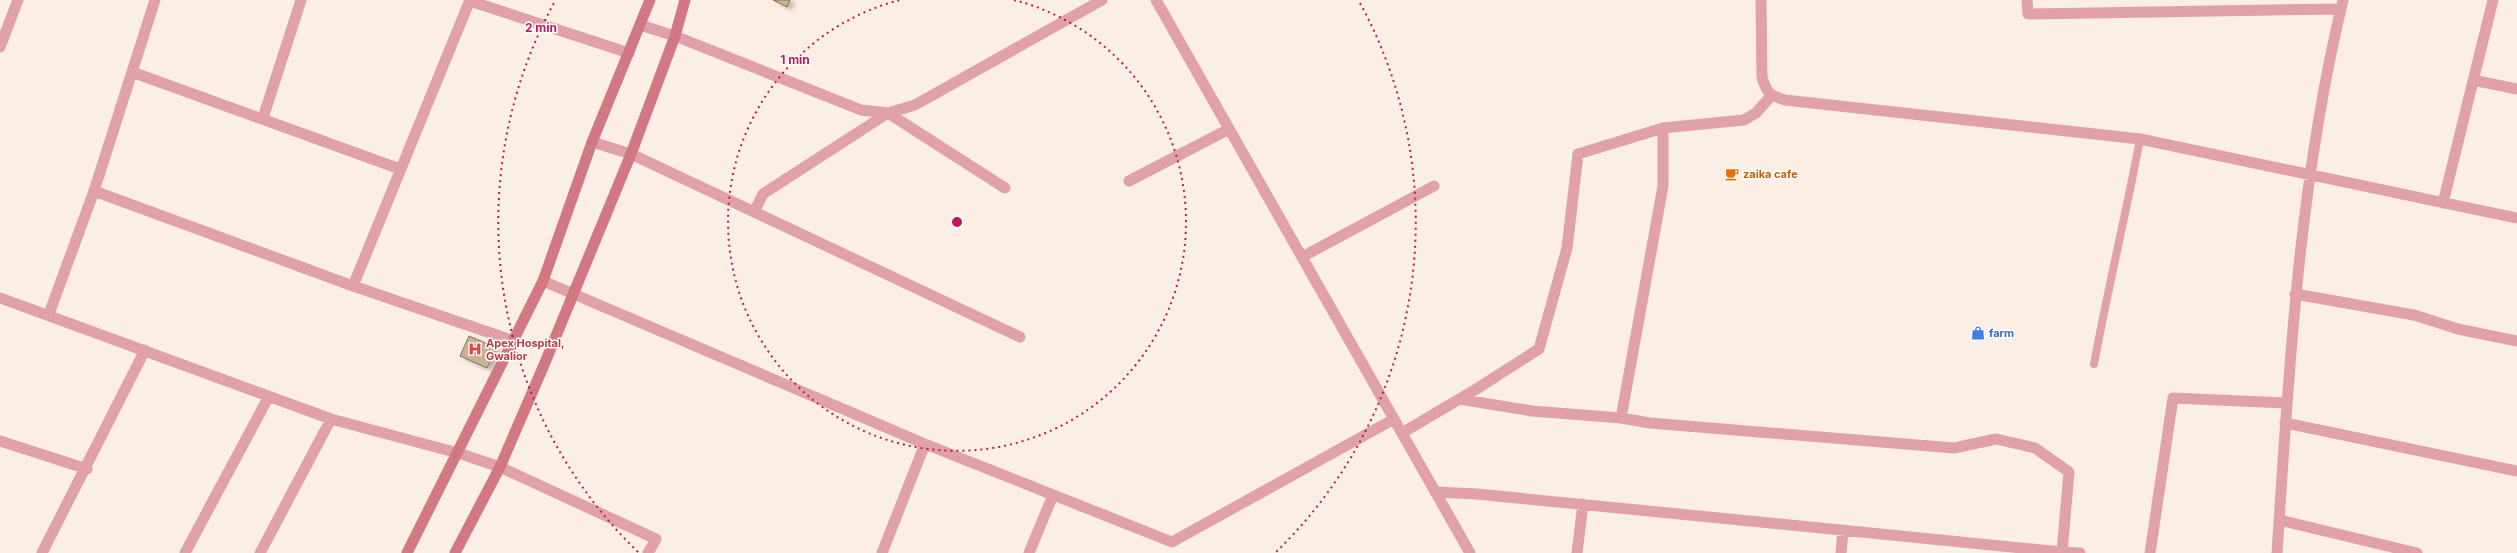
<svg xmlns="http://www.w3.org/2000/svg" width="2517" height="553" viewBox="0 0 2517 553" font-family="Inter,sans-serif">
<style>
.building{fill:#cbb196;stroke:#877056;filter:url(#shadow)}
.lines{fill:none;stroke-linecap:round;stroke-linejoin:round}
.service{stroke:#e0a1a8;stroke-width:8}
.minor{stroke:#e0a1a8;stroke-width:11}
.secondary{stroke:#d27885;stroke-width:11}
.ring{fill:none;stroke:#c2185b;stroke-width:2;stroke-dasharray:2 4}
.labels{text-anchor:middle;stroke-width:3;stroke-linejoin:round;paint-order:stroke}
.food-label{font-size:11px;font-weight:bold;fill:#c56008;stroke:#fff;text-anchor:start}
.shop-label{font-size:11px;font-weight:bold;fill:#366cbe;stroke:#fff;text-anchor:start}
.health-label{font-size:11px;font-weight:bold;fill:#be3a42;stroke:#fff;text-anchor:start}
.centre{fill:#c2185b;stroke:#fff;stroke-width:2}
.ring-label{font-size:12px;text-anchor:middle;font-weight:bold;fill:#c2185b;stroke:#fff;stroke-width:3;stroke-linejoin:round;paint-order:stroke}
</style>
<defs>
<filter id="shadow"><feDropShadow dx="4.5" dy="2.5" stdDeviation="2" flood-color="#0004"/></filter>
</defs>
<rect width="100%" height="100%" fill="#fbefe5"/>
<path class="building" d="M773,0H790L787,7Z
M469,336L496,348L487,368L460,356Z"/>
<g class="lines">
<path class="service" d="M2094,364C2108,288 2126,214 2140,139"/>
<path class="minor" d="M1156,0L1470,553
M1761,0L1762,77C1766,92 1770,96 1785,100L2140,139L2517,218
M2027,0L2028,14L2340,9
M470,1L629,53
M640,25L675,36L861,110L888,113L915,105L1102,0
M0,47L18,0
M132,72L400,169
M2473,80L2517,89
M263,118L301,0
M592,142L631,154L1020,337
M1129,181L1229,129
M94,191L353,286L514,341
M2443,203L2493,0
M754,212L763,194L888,113L1005,188
M1302,257L1434,186
M543,281L925,444L1172,542L1394,419
M353,286L470,0
M2295,294L2414,315L2458,329L2517,341
M0,298L331,419L458,453L500,467L656,539L648,553
M49,314L94,191L155,0
M1459,399L1532,411L1621,418
M2285,423L2517,471
M1402,433L1478,388L1539,349L1567,248L1578,154L1663,128L1744,120L1756,113L1771,96
M0,441L87,469
M1435,492L1477,494L2062,552L2069,472L2035,448L1996,439L1954,448L1650,423L1621,418L1663,186V128
M2279,520L2417,553
M2062,552L2080,553
M42,553L145,350
M185,553L269,396
M260,553L331,419
M882,553L925,444
M1029,553L1053,495
M1577,553L1583,504
M1841,553L1843,530
M2150,553L2173,398L2286,403
M2277,553C2289,367 2299,182 2343,0"/>
<path class="secondary" d="M407,553L543,281L592,142L650,0
M455,553L500,467L544,365L631,154L675,36L685,0"/>
</g>
<g class="ring">
<path d="M1014 0A229 229 0 1 1 900 0"/>
<path d="M638 552A459 459 0 0 1 554 3M1360 3A459 459 0 0 1 1276 552"/>
</g>
<defs>
<g id="cafe-bare" transform="scale(1.08)"><path d="M-5.5-4.5H6V0H3Q3 3.5 0 3.5H-2.5Q-5.5 3.5-5.5 0ZM3-3.2v2h1.7v-2ZM-6 4.5H4V6H-6Z" fill="#e8710a" stroke="#fff" stroke-width="2.5" paint-order="stroke"/></g>
<g id="shop-bare" transform="scale(1.08)"><path d="M-5-2.5h2.3a2.7 3.5 0 0 1 5.4 0H5L5.5 6h-11ZM-1.5-2.5h3a1.5 2.3 0 0 0-3 0Z" fill="#3f7fe0" stroke="#fff" stroke-width="2.5" paint-order="stroke"/></g>
<g id="hospital-bare" transform="scale(1.08)"><path d="M-5-5h3v3.5h4V-5h3V5h-3V1.5h-4V5h-3Z" fill="#e0444e" stroke="#fff" stroke-width="2.5" paint-order="stroke"/></g>
</defs>
<g fill-rule="evenodd">
<use href="#cafe-bare" x="1732" y="174"/>
<use href="#shop-bare" x="1978" y="333"/>
<use href="#hospital-bare" x="475" y="349"/>
</g>
<g class="labels">
<g class="food-label">
<text x="1743" y="178">zaika cafe</text>
</g>
<g class="shop-label">
<text x="1989" y="337">farm</text>
</g>
<g class="health-label">
<text x="486" y="347">Apex Hospital,<tspan x="486" dy="13">Gwalior</tspan></text>
</g>
</g>
<circle cx="957" cy="222" r="6" class="centre"/>
<g class="ring-label">
<text x="541" y="32">2 min</text>
<text x="795" y="64">1 min</text>
</g>
</svg>
